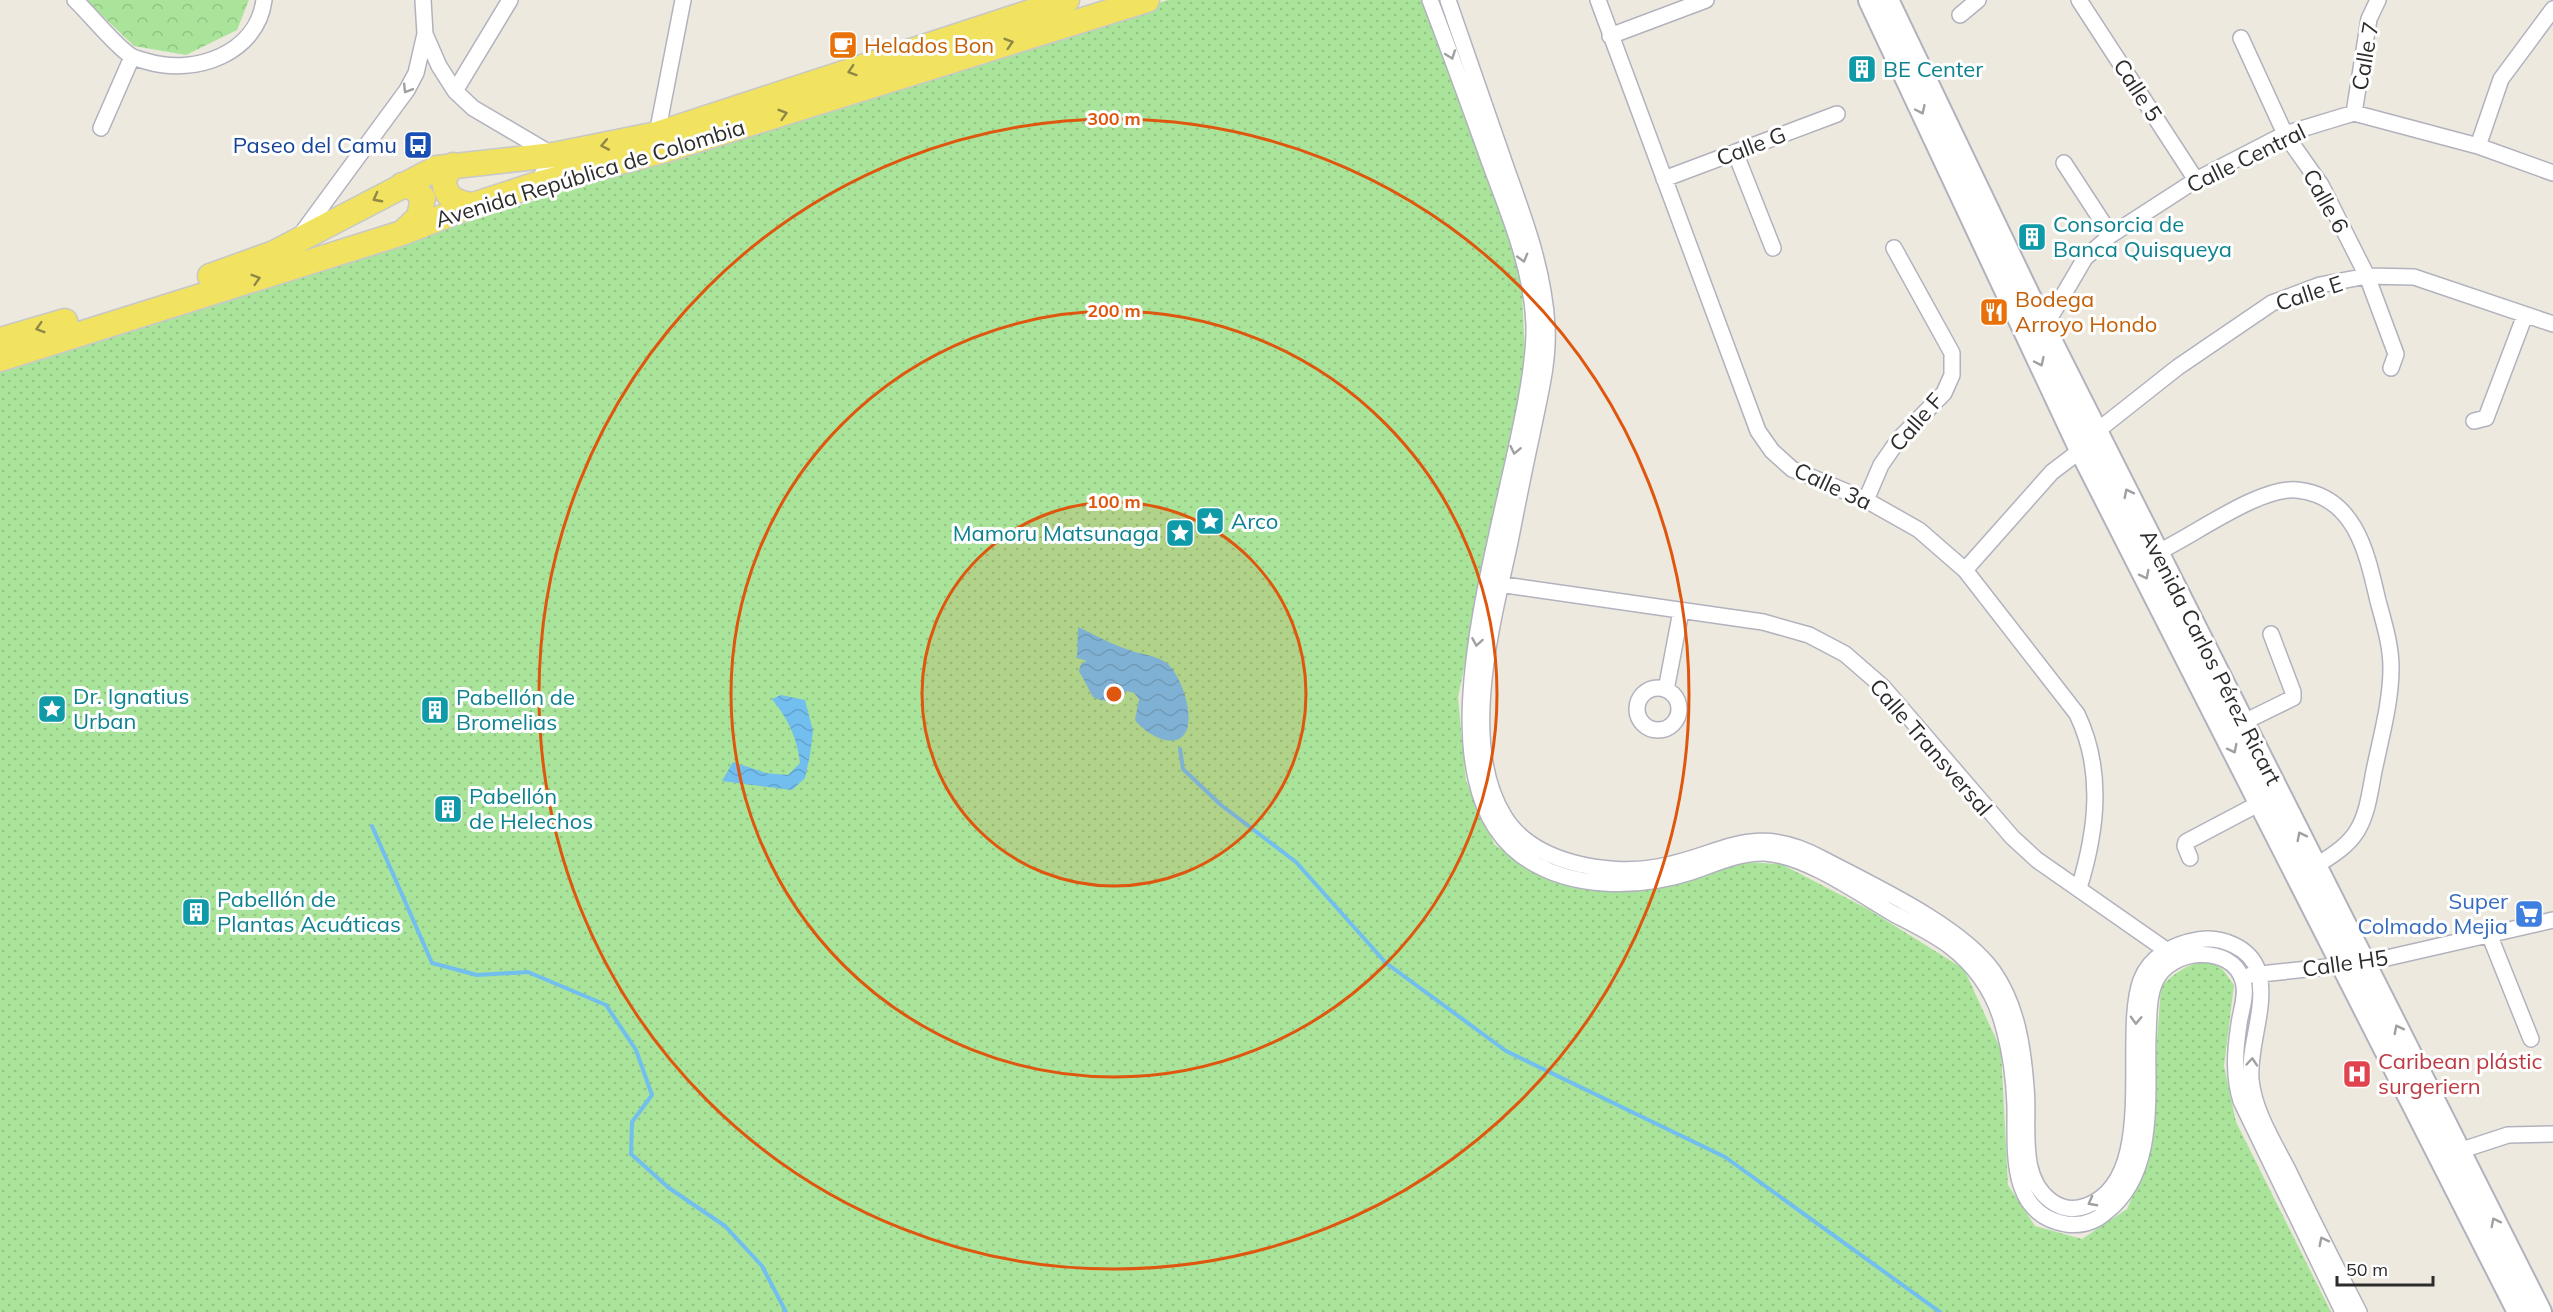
<svg xmlns="http://www.w3.org/2000/svg" width="2553" height="1312" viewBox="0 0 2553 1312" font-family="Mulish,sans-serif">
<style>
.park{fill:url(#park-crowns)}
.garden{fill:url(#garden-dots)}
.water{fill:url(#water-waves)}
.lines{fill:none;stroke-linecap:round;stroke-linejoin:round}
.stream{stroke:#71beef;stroke-width:4}
.street-casing{stroke:#b2b2bf;stroke-width:18}
.secondary-casing{stroke:#b2b2bf;stroke-width:26}
.primary-casing{stroke:#c8c8c8;stroke-width:27}
.street{stroke:#fff;stroke-width:15}
.secondary{stroke:#fff;stroke-width:22}
.primary{stroke:#f1e25f;stroke-width:24}
.oneway{stroke:#8e8746}
.oneway2{stroke:#a0a0a0}
.ring{fill:none;stroke:#df570e;stroke-width:3}
.labels{text-anchor:middle;stroke-width:6;stroke-linejoin:round;paint-order:stroke}
.food-label{font-size:22px;fill:#c56008;stroke:#fff;text-anchor:start}
.street-label{font-size:22px;fill:#2c2c2c;stroke:#fff}
.culture-label{font-size:22px;fill:#0d838f;stroke:#fff;text-anchor:start}
.transit-label{font-size:22px;fill:#164399;stroke:#fff;text-anchor:end}
.shop-label{font-size:22px;fill:#366cbe;stroke:#fff;text-anchor:end}
.health-label{font-size:22px;fill:#be3a42;stroke:#fff;text-anchor:start}
.centre{fill:#df570e;stroke:#fff;stroke-width:3}
.ring-label{font-size:18px;text-anchor:middle;font-weight:bold;fill:#df570e;stroke:#fff;stroke-width:6;stroke-linejoin:round;paint-order:stroke}
</style>
<defs>
<pattern id="park-crowns" width="20" height="18" patternUnits="userSpaceOnUse" patternTransform="scale(1.5)"><rect width="20" height="18" fill="#aae49a"/><path d="M2 6a3 3 0 1 1 6 0M12 15a3 3 0 1 1 6 0" fill="none" stroke="#92c485"/></pattern>
<pattern id="garden-dots" width="8" height="8" patternUnits="userSpaceOnUse" patternTransform="scale(1.5)"><rect width="8" height="8" fill="#aae49a"/><path d="M2 2h.1M6 6h.1" fill="none" stroke="#92c485" stroke-width="1.8" stroke-linecap="round"/></pattern>
<pattern id="water-waves" width="16" height="10" patternUnits="userSpaceOnUse" patternTransform="scale(1.5)"><rect width="16" height="10" fill="#71beef"/><path d="M0 5q4-4 8 0t8 0" fill="none" stroke="#62a3cd"/></pattern>
</defs>
<rect width="100%" height="100%" fill="#ede9de"/>
<path class="park" d="M86,0H249L237,30L186,55L134,46Z"/>
<path class="garden" d="M1168,0H1425L1470,112L1521,274L1526,372L1458,697L1466,781L1495,845L1554,882L1641,890L1744,862L1781,864L1866,908L1964,969L2001,1050L2008,1185L2035,1226L2082,1239L2127,1209L2148,1161L2161,987C2175,972 2201,952 2222,969C2226,973 2230,980 2234,985L2224,1066L2236,1122L2331,1312H0V370Z"/>
<path class="water" d="M1078,627C1095,635 1111,644 1129,650C1142,655 1157,655 1168,664C1181,677 1193,710 1187,729C1178,754 1144,733 1135,720L1139,699L1134,693L1127,691C1114,701 1108,704 1093,697L1079,671L1081,664L1087,661L1077,658Z
M781,695L805,700L813,731L810,755L805,778L792,790L722,781L733,762L766,773L788,775L800,763C797,737 788,719 772,699Z"/>
<g class="lines">
<path class="stream" d="M1180,749L1183,769L1221,805L1296,862L1386,963L1506,1051L1725,1157L1940,1312
M372,826L432,963L477,975L528,972L606,1005L636,1050L652,1095L632,1122L631,1154L669,1188L725,1226L762,1266L786,1312"/>
<g class="street-casing">
<path id="street" d="M75,0C91,15 114,45 131,56C136,59 143,60 149,62C195,75 257,54 264,0
M423,0L425,34L439,66L455,91L473,108L553,155L537,184
M1430,0C1451,55 1471,110 1491,166C1510,217 1532,269 1534,325C1537,455 1398,763 1521,855C1568,890 1638,889 1691,872C1715,864 1739,852 1765,853C1807,856 1858,893 1894,914C1913,924 1934,934 1951,947C1978,968 1996,996 2004,1029C2011,1054 2014,1080 2015,1105C2016,1148 2007,1214 2066,1224C2081,1226 2095,1222 2106,1212C2158,1172 2146,1093 2148,1036C2149,1018 2148,998 2155,982C2169,948 2232,943 2243,981C2247,995 2241,1010 2239,1024C2235,1051 2233,1075 2241,1101L2343,1312
M1448,0C1468,57 1488,115 1508,173C1526,223 1544,272 1547,326C1549,363 1539,398 1532,434C1524,470 1517,506 1510,542C1493,621 1459,743 1504,816C1532,863 1607,876 1658,867C1723,855 1753,821 1821,858C1872,885 1960,925 1993,971C2017,1005 2023,1047 2026,1087C2030,1124 2017,1176 2051,1201C2062,1209 2073,1211 2086,1206C2160,1180 2120,1037 2141,980C2150,956 2174,944 2198,940C2221,936 2250,947 2258,971C2268,1006 2248,1045 2251,1080C2254,1111 2274,1143 2288,1170C2311,1218 2335,1265 2359,1312
M1598,0L1758,431L1772,451L1792,469L1866,500L1919,530L1965,570L2077,714C2104,770 2097,830 2079,888
M2079,0L2196,180
M1960,15L1978,0
M1610,36L1706,0
M2241,38L2285,134L2321,185L2367,276L2396,354L2391,368
M455,91L510,0
M2354,113L2369,19L2378,0
M101,128L132,57
M657,134L683,0
M2478,146L2501,79L2553,9
M1735,152L1773,248
M2064,163L2111,235
M1664,179L1837,114
M302,233L407,90L416,73L425,34
M2038,331L2044,328L2085,258L2111,235L2196,180L2285,134L2354,113L2478,146L2553,173
M2474,421L2486,418L2525,315
M2097,431L2178,367L2272,303L2320,285L2367,276L2414,277L2553,324
M1866,500L1881,465L1899,439L1944,393L1952,375V353L1894,248
M2158,552C2193,536 2260,486 2297,490C2356,496 2367,554 2378,601C2384,623 2391,645 2391,668C2391,702 2381,737 2374,771C2370,791 2368,813 2357,831C2347,847 2331,856 2316,866
M1965,570L2052,472L2081,450
M1491,583L1763,622L1809,635L1845,654L1883,687L2012,837L2037,860L2166,950
M1637 709a21 21 0 1 1 42 0a21 21 0 1 1-42 0Z
M1666,690L1681,611
M2244,722L2293,698V692L2271,634
M2190,858L2185,846L2186,842L2260,803
M2489,934L2531,1039
M2251,975L2365,963L2553,920
M2459,1151L2508,1135L2553,1134"/>
</g>
<g class="secondary-casing">
<path id="secondary" d="M1870,0L2081,450L2519,1312
M1887,0L2044,328L2540,1312"/>
</g>
<g class="primary-casing">
<path id="primary" d="M453,165L444,178C444,197 455,203 473,205
M402,185L414,188L423,198L419,217L403,232
M210,276L274,253L437,168L553,155L657,134L1067,0
M0,340L65,321
M0,359L402,233L473,205L537,184L662,151L1147,0"/>
</g>
<use href="#street" class="street"/>
<use href="#secondary" class="secondary"/>
<use href="#primary" class="primary"/>
</g>
<defs><path id="oneway-chevron" d="M-2-3.5L2.5 0L-2 3.5" fill="none" stroke-width="1.6" stroke-linecap="round" stroke-linejoin="round" transform="scale(1.5)"/></defs>
<g class="oneway">
<use href="#oneway-chevron" transform="translate(1009 43) rotate(-17)"/>
<use href="#oneway-chevron" transform="translate(852 71) rotate(162)"/>
<use href="#oneway-chevron" transform="translate(783 114) rotate(-17)"/>
<use href="#oneway-chevron" transform="translate(605 145) rotate(169)"/>
<use href="#oneway-chevron" transform="translate(377 198) rotate(152)"/>
<use href="#oneway-chevron" transform="translate(256 279) rotate(-17)"/>
<use href="#oneway-chevron" transform="translate(40 328) rotate(163)"/>
</g>
<g class="oneway2">
<use href="#oneway-chevron" transform="translate(1451 55) rotate(70)"/>
<use href="#oneway-chevron" transform="translate(407 89) rotate(122)"/>
<use href="#oneway-chevron" transform="translate(1921 110) rotate(65)"/>
<use href="#oneway-chevron" transform="translate(1523 258) rotate(74)"/>
<use href="#oneway-chevron" transform="translate(2040 362) rotate(65)"/>
<use href="#oneway-chevron" transform="translate(1515 450) rotate(102)"/>
<use href="#oneway-chevron" transform="translate(2128 493) rotate(-117)"/>
<use href="#oneway-chevron" transform="translate(2145 575) rotate(63)"/>
<use href="#oneway-chevron" transform="translate(1477 642) rotate(100)"/>
<use href="#oneway-chevron" transform="translate(2233 749) rotate(63)"/>
<use href="#oneway-chevron" transform="translate(2301 836) rotate(-117)"/>
<use href="#oneway-chevron" transform="translate(2136 1020) rotate(92)"/>
<use href="#oneway-chevron" transform="translate(2398 1029) rotate(-117)"/>
<use href="#oneway-chevron" transform="translate(2252 1062) rotate(-85)"/>
<use href="#oneway-chevron" transform="translate(2092 1202) rotate(152)"/>
<use href="#oneway-chevron" transform="translate(2495 1222) rotate(-117)"/>
<use href="#oneway-chevron" transform="translate(2323 1241) rotate(-117)"/>
</g>
<circle cx="1114" cy="694" r="192" fill="#df570e" fill-opacity=".12"/>
<g class="ring">
<circle cx="1114" cy="694" r="192"/>
<circle cx="1114" cy="694" r="383"/>
<circle cx="1114" cy="694" r="575"/>
</g>
<defs>
<g id="cafe-square" transform="scale(1.5)"><rect x="-9" y="-9" width="18" height="18" rx="4" fill="#e8710a" stroke="#fff"/><path d="M-5.5-4.5H6V0H3Q3 3.5 0 3.5H-2.5Q-5.5 3.5-5.5 0ZM3-3.2v2h1.7v-2ZM-6 4.5H4V6H-6Z" fill="#fff"/></g>
<g id="building-square" transform="scale(1.5)"><rect x="-9" y="-9" width="18" height="18" rx="4" fill="#0f9aa8" stroke="#fff"/><path d="M-4-6H4V6H1V3H-1V6H-4ZM-2.5-4.3h1.7v1.8h-1.7ZM.8-4.3h1.7v1.8H.8ZM-2.5-1h1.7V.8h-1.7ZM.8-1h1.7V.8H.8Z" fill="#fff"/></g>
<g id="bus-square" transform="scale(1.5)"><rect x="-9" y="-9" width="18" height="18" rx="4" fill="#1a4fb4" stroke="#fff"/><path d="M-5-6H5V4H4V6H2V4H-2V6H-4V4H-5ZM-3.5-4V0h7V-4ZM-3.5 1.2v1.5H-2V1.2ZM2 1.2v1.5H3.5V1.2Z" fill="#fff"/></g>
<g id="restaurant-square" transform="scale(1.5)"><rect x="-9" y="-9" width="18" height="18" rx="4" fill="#e8710a" stroke="#fff"/><path d="M-5-6h1v4h1v-4h1v4h1v-4h1v5L-1.5 .5V6h-2V.5L-5-1ZM5-6V6H3V1.5H1.5Q1.5-4 5-6Z" fill="#fff"/></g>
<g id="sight-square" transform="scale(1.5)"><rect x="-9" y="-9" width="18" height="18" rx="4" fill="#0f9aa8" stroke="#fff"/><path d="M0-6L1.8-2.2L6-1.7L2.9 1.2L3.7 5.4L0 3.3L-3.7 5.4L-2.9 1.2L-6-1.7L-1.8-2.2Z" fill="#fff"/></g>
<g id="supermarket-square" transform="scale(1.5)"><rect x="-9" y="-9" width="18" height="18" rx="4" fill="#3f7fe0" stroke="#fff"/><path d="M-6-5.5h2.5l.6 2H6L4.5 2H-2.5L-4.4-4H-6ZM-1.5 3.2a1.3 1.3 0 1 0 .1 0ZM3 3.2a1.3 1.3 0 1 0 .1 0Z" fill="#fff"/></g>
<g id="hospital-square" transform="scale(1.5)"><rect x="-9" y="-9" width="18" height="18" rx="4" fill="#e0444e" stroke="#fff"/><path d="M-5-5h3v3.5h4V-5h3V5h-3V1.5h-4V5h-3Z" fill="#fff"/></g>
</defs>
<g fill-rule="evenodd">
<use href="#cafe-square" x="843" y="45"/>
<use href="#building-square" x="1862" y="69"/>
<use href="#bus-square" x="418" y="145"/>
<use href="#building-square" x="2032" y="237"/>
<use href="#restaurant-square" x="1994" y="312"/>
<use href="#sight-square" x="1210" y="521"/>
<use href="#sight-square" x="1180" y="533"/>
<use href="#sight-square" x="52" y="709"/>
<use href="#building-square" x="435" y="710"/>
<use href="#building-square" x="448" y="809"/>
<use href="#building-square" x="196" y="912"/>
<use href="#supermarket-square" x="2529" y="914"/>
<use href="#hospital-square" x="2357" y="1074"/>
</g>
<g class="labels">
<g class="food-label">
<text x="864" y="53">Helados Bon</text>
<text x="2015" y="307">Bodega<tspan x="2015" dy="25">Arroyo Hondo</tspan></text>
</g>
<g class="street-label">
<text transform="translate(2365 56) rotate(-80)" y="8">Calle 7</text>
<text transform="translate(2138 90) rotate(57)" y="8">Calle 5</text>
<text transform="translate(1751 146) rotate(-21)" y="8">Calle G</text>
<text transform="translate(2246 158) rotate(-26)" y="8">Calle Central</text>
<text transform="translate(590 173) rotate(-17)" y="8">Avenida República de Colombia</text>
<text transform="translate(2326 201) rotate(61)" y="8">Calle 6</text>
<text transform="translate(2309 293) rotate(-18)" y="8">Calle E</text>
<text transform="translate(1916 422) rotate(-49)" y="8">Calle F</text>
<text transform="translate(1833 486) rotate(25)" y="8">Calle 3a</text>
<text transform="translate(2211 657) rotate(63)" y="8">Avenida Carlos Pérez Ricart</text>
<text transform="translate(1931 747) rotate(49)" y="8">Calle Transversal</text>
<text transform="translate(2345 963) rotate(-8)" y="8">Calle H5</text>
</g>
<g class="culture-label">
<text x="1883" y="77">BE Center</text>
<text x="2053" y="232">Consorcia de<tspan x="2053" dy="25">Banca Quisqueya</tspan></text>
<text x="1231" y="529">Arco</text>
<text x="1159" y="541" text-anchor="end">Mamoru Matsunaga</text>
<text x="73" y="704">Dr. Ignatius<tspan x="73" dy="25">Urban</tspan></text>
<text x="456" y="705">Pabellón de<tspan x="456" dy="25">Bromelias</tspan></text>
<text x="469" y="804">Pabellón<tspan x="469" dy="25">de Helechos</tspan></text>
<text x="217" y="907">Pabellón de<tspan x="217" dy="25">Plantas Acuáticas</tspan></text>
</g>
<g class="transit-label">
<text x="397" y="153">Paseo del Camu</text>
</g>
<g class="shop-label">
<text x="2508" y="909">Super<tspan x="2508" dy="25">Colmado Mejia</tspan></text>
</g>
<g class="health-label">
<text x="2378" y="1069">Caribean plástic<tspan x="2378" dy="25">surgeriern</tspan></text>
</g>
</g>
<circle cx="1114" cy="694" r="9" class="centre"/>
<g class="ring-label">
<text x="1114" y="125">300 m</text>
<text x="1114" y="317">200 m</text>
<text x="1114" y="508">100 m</text>
</g>
<path d="M2337 1276v9h96v-9" fill="none" stroke="#2c2c2c" stroke-width="3"/>
<text x="2346" y="1276" font-size="18" fill="#2c2c2c" stroke="#ffffff" stroke-width="4.5" paint-order="stroke">50 m</text>
</svg>
